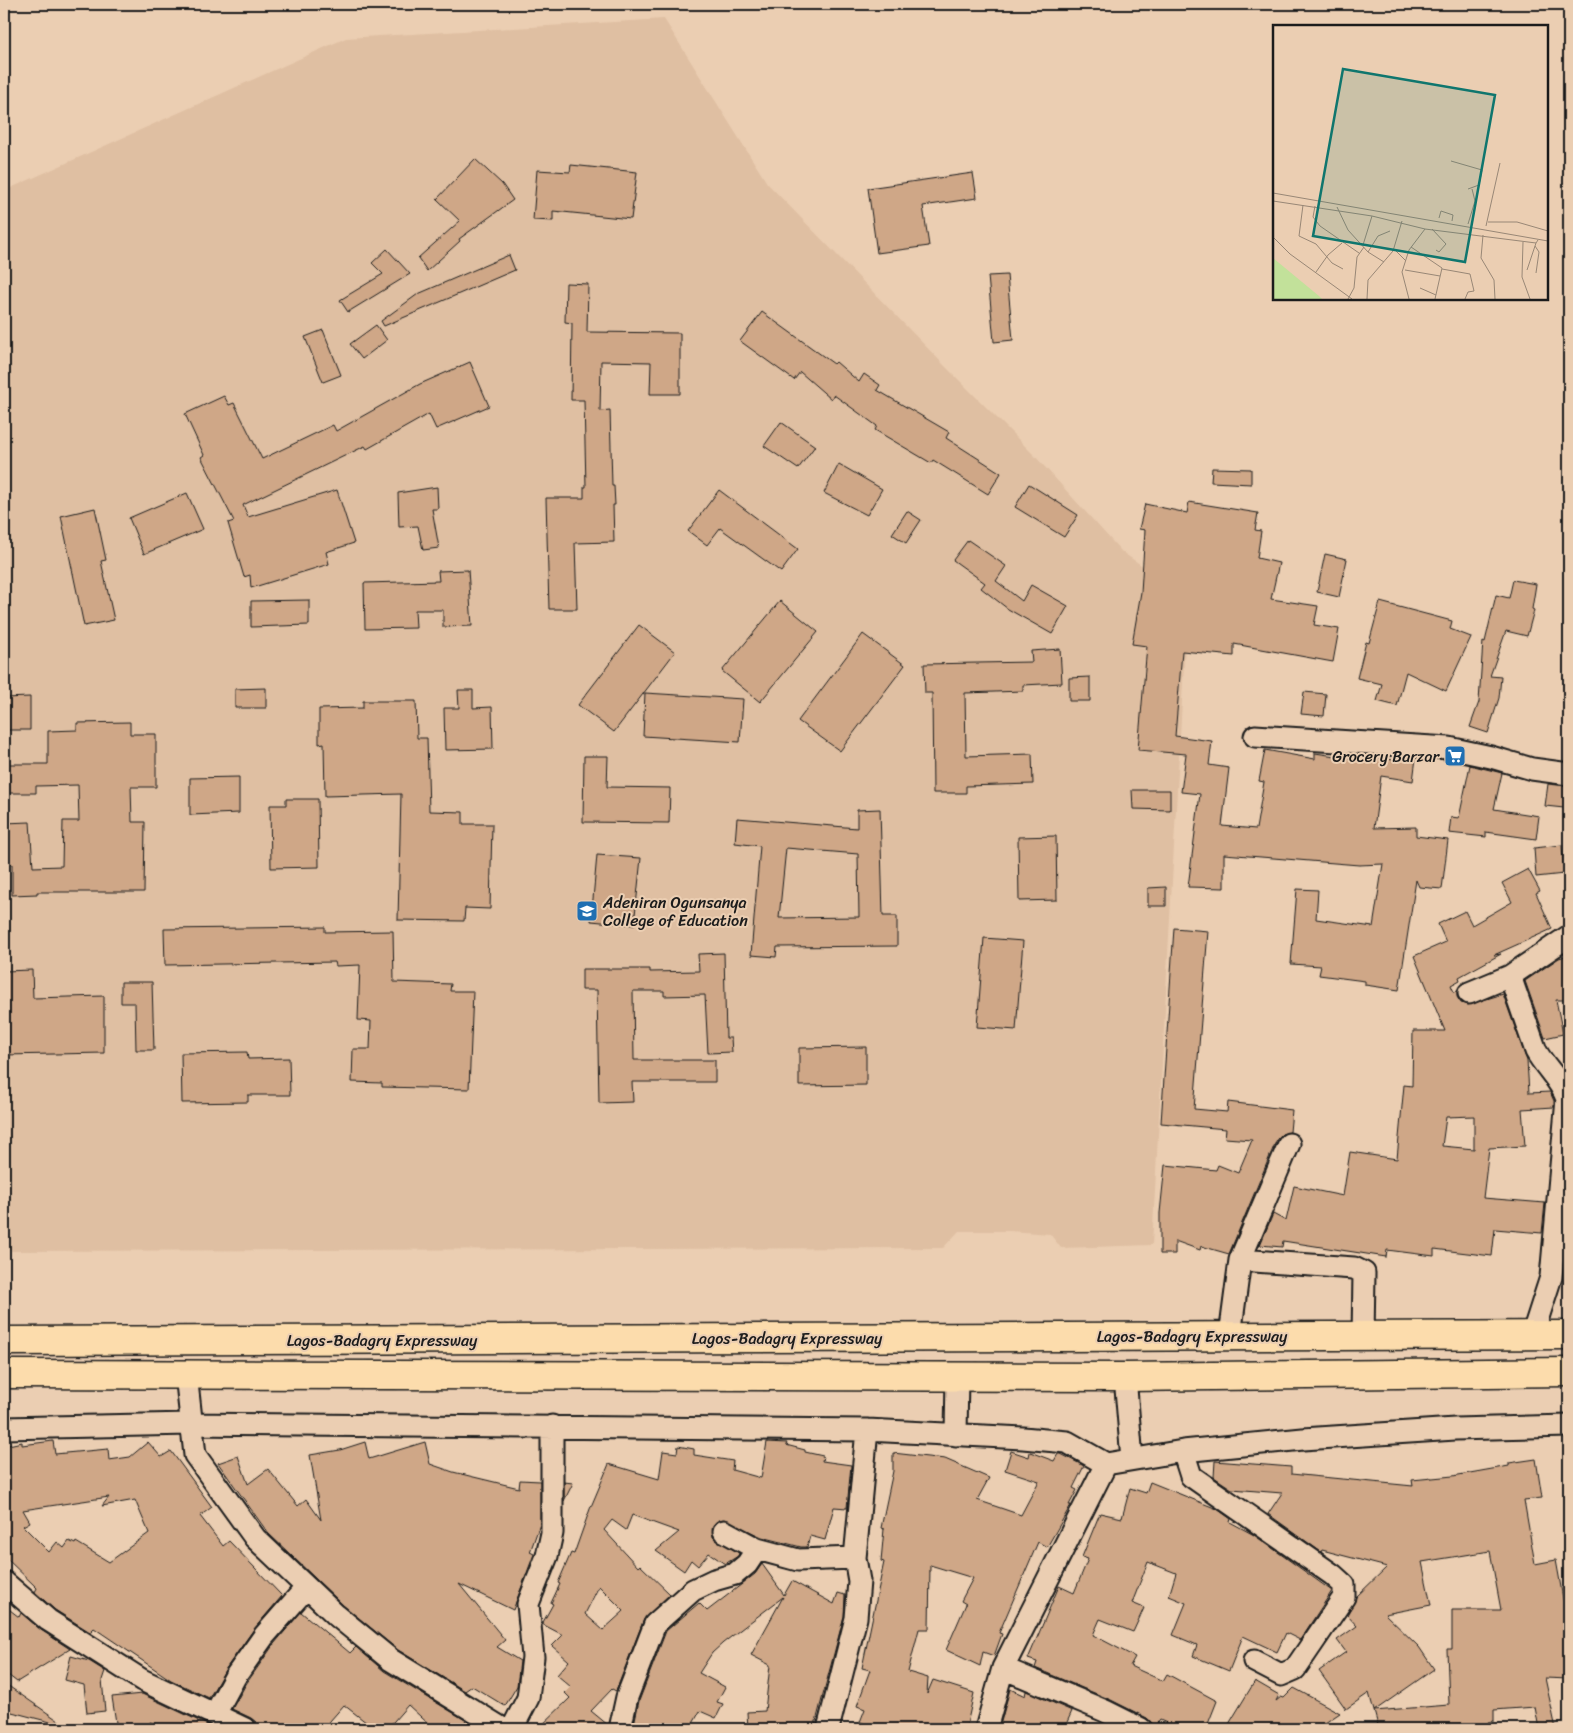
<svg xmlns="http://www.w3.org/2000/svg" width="1573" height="1733" viewBox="0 0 1573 1733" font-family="Sriracha,sans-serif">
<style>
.built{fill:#dfbfa2}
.building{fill:#cfa787;stroke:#1c1c1c;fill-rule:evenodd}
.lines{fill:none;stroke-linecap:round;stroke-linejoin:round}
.street-casing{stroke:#1c1c1c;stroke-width:25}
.highway-casing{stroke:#1c1c1c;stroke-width:31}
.street{stroke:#ebceb2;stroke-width:21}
.highway{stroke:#fcdcac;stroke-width:28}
.labels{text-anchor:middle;stroke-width:4;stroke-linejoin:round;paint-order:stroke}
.poi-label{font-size:16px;fill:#1c1c1c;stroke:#ebceb2;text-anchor:end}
.street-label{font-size:16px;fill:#1c1c1c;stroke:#ebceb2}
.inset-road{fill:none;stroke:#988776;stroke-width:1}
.view{fill:#0f766e;fill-opacity:0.15;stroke:#0f766e;stroke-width:2.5}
.inset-edge{fill:none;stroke:#1c1c1c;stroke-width:2.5}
</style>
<rect width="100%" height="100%" fill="#ebceb2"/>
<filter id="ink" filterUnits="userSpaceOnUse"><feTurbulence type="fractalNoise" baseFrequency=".02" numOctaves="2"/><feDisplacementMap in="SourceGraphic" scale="10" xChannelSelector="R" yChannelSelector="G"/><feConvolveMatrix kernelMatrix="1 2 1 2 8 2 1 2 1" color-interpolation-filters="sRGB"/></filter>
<g filter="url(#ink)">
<path class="built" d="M664,19L767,183L944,365L1034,455L1122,552L1153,573L1188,591L1152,1245L1061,1248L1050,1234L1009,1231H959L943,1248L4,1251V191L346,38Z"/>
<path class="building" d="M475,159L502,184L513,200L459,239L460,241L427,271L418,258L460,221L437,199Z
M571,165L637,172L631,219L553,211V221L533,220L537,170L570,172Z
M973,173L977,198L923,206L929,246L877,253L868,188Z
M387,249L410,274L348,312L340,300L383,274L372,263Z
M509,255L515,270L384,326L381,321L418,294Z
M1007,275L1013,340L994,342L988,276Z
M566,283L588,284L587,332L680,333V394H650L651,362L601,361L600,411L610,410L612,486H614L615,505H613L614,542L575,543L577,609H549L546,498H584V487H586L584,400H571L572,323L565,322Z
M762,312L834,364L836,362L859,382L864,374L880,385L877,390L949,432L946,438L1001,473L988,494L933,460L931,463L875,430L877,426L834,395L831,399L800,372L794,380L740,341Z
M376,325L387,340L362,359L350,344Z
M323,330L341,375L323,382L305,337Z
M470,362L489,406L436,429L429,414L367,449L365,446L243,505L248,517L337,490L354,543L326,552L329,564L251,588L250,575L244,577L228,523L234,521L201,457L204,455L185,414L224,396L229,405L234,403L262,459L333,425L336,431L420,384Z
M781,422L815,446L798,469L764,446Z
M839,464L882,489L867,515L824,493Z
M1212,468L1251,469V484L1211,482Z
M1029,484L1078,515L1064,537L1015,507Z
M437,487L438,509H432L439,548L423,550L418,526L399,527L398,493Z
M719,490L798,549L781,572L720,528L707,545L688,531Z
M187,493L203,529L144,554L129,518Z
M1189,502L1258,513L1255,530L1261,531L1257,558L1279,563L1271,599L1318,606L1314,625L1339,629L1333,662L1234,644V656L1182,651L1175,736L1212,741L1209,765L1229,768L1222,826L1256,829L1264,782L1259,781L1265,750L1315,759V753L1356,759L1357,755L1401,761L1402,758H1416L1413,781L1381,776L1374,828L1416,827V836L1448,840L1442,889L1419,887L1416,880L1399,990L1365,985V981L1319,975L1321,966L1291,964L1297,889L1318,890L1316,919L1373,927L1383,864L1359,865L1224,854V888L1188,887L1200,794L1181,792L1186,754L1138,750L1147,646L1132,644L1141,592L1145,530L1139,529L1145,504L1187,513Z
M95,508L106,560L101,561L114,620L84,626L61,516Z
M907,511L921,520L906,543L892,534Z
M968,540L1006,566L996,581L1022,601L1031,585L1068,606L1052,634L1008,609L981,588L985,583L953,560Z
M1325,554L1347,559L1339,597L1317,592Z
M468,570L472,626L443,627V610H415L416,628L365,629L364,583L439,581L438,571Z
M1513,580L1536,584L1532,609L1534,610L1527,636L1506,631L1490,676L1501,677L1499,698L1488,733L1470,727L1479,702L1483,641L1485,642L1496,595L1509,598Z
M309,600V625L251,627V601Z
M780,601L818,632L760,702L722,671Z
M1380,602L1452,621L1450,629L1471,637L1446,691L1406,672L1397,706L1377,701L1382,684L1357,678L1366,642L1369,643Z
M639,625L675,652L614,732L578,705Z
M863,634L905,665L840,751L798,721Z
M1060,649L1062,683L1023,685V691L965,693L966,756L1032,754L1033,784L966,786V793H933L932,693H925L924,664L1032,662L1031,651Z
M1090,677V701H1069V678Z
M266,688V708H235V689Z
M458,690H473V708L492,707L493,749L445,750L444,708H459Z
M1304,692L1326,694L1324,716L1301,714Z
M645,693L743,699L740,742L643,736Z
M30,697V730H4V698Z
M363,701H416L417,738H427L429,811L463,812V824H492L490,909L465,908L464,921L398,920L401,794L325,796L324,743L319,744V709L363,708Z
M130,722V734H156V787H131L132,822H145L144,892H37V894L12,895V864L4,865V823L30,822L33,867L62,866L63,821H79L78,785L36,786V793H4V764H48V731L77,730V723Z
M584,756H608L607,787L670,788L669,823L583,822Z
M1470,765L1502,773L1494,809L1539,816L1536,839L1486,832V837L1449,833L1451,817L1459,818Z
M239,777V813L190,815V778Z
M1548,784L1567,786L1564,808L1545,806Z
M1132,790H1170V810L1133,809Z
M286,799H318L319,867L271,868L270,805H286Z
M880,809L883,916H897V946L777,947L776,957L751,955L760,846L735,843L737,818L857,828V810ZM786,848L858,854L859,917L779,918Z
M1056,836L1057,900L1019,901L1018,837Z
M1562,845L1564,874L1536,877L1534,848Z
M597,855L641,858L634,925L591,921Z
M1528,869L1540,891L1536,893L1552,929L1494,955L1501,954L1459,977L1460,980L1451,985L1454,992L1457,990V997L1461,1003L1467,1005L1503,994L1527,1061L1529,1093L1550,1092L1554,1101V1107L1522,1109L1525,1146L1489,1148L1483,1198L1545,1203L1542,1233L1495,1229L1492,1256L1434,1249V1256L1387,1250L1386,1257L1283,1241L1282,1247L1260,1245L1273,1214L1286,1221L1294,1186L1343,1196L1350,1152L1397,1159L1404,1085L1412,1086L1413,1031H1445L1414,956L1446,942L1438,924L1465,911L1472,925L1512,902L1502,883ZM1474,1116V1149L1442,1146L1446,1117Z
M1166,887V906H1148V888Z
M325,927V932L393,931L394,982L451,984L450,991H473L469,1089L382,1087V1083L352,1082L353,1049H370L371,1021L358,1020L360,965L336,966L335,962L165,965L164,929Z
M1174,928L1208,931L1194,1109L1227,1112L1228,1102L1292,1110L1290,1132L1282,1134L1277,1139L1229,1254L1201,1246L1200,1250L1175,1241V1254H1160V1213L1165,1165L1216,1170L1218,1165L1238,1173L1252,1140L1225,1138L1226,1129L1161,1123Z
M984,938L1023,941L1016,1030L977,1027Z
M724,953L726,1038H731L732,1052L708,1053L705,995L664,996V991H633L634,1060H715V1082H632L633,1102L599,1103L597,990H582V969H650V972L699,971L698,954Z
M1569,955V1000H1556L1563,1034L1545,1038L1525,981L1559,958Z
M32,970L33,998L104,996V1053L4,1055V971Z
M121,982H152L154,1050H136L135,1003H121Z
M866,1047V1085L799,1086V1048Z
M247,1052L248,1059L289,1058L290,1095H248V1102L182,1103L181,1053Z
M53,1441L55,1454L108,1449L109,1460L130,1457L148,1442L161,1457L171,1451L212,1507L200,1516L223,1546L229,1541L282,1596L254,1629L225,1670L209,1698L171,1680L94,1628L90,1632L55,1610L35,1592L37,1588L4,1556V1446L22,1442V1445ZM109,1497L102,1506L135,1500L149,1533L109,1562L76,1542L75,1544L69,1541L64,1548L57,1542L49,1552L23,1526L30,1522L23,1510Z
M365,1442L369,1459L425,1442L430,1464L453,1472L519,1488L520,1480L540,1481V1524L530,1552L534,1554L513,1610L459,1584L505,1640L497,1647L520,1661L517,1686L505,1706L472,1686L465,1691L398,1650L344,1606L268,1533L218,1463L238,1456L248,1484L268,1469L298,1506L306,1499L321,1520L310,1455L340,1450Z
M767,1442L787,1443L786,1445L805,1450V1452L823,1456L822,1461L851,1465L847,1508L834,1507L825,1540L810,1536L807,1547H801L762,1537L723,1519L713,1525V1537L739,1553L738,1556L725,1564L709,1553L698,1566L691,1560L684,1571L656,1551L679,1532L632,1515L626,1530L612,1520L604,1530L638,1567L640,1565L670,1594L644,1619L616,1691L612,1689L591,1711L608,1725V1729H538L570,1698L565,1693L571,1687L557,1675L569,1661L552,1646L563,1635L542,1624L553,1604L551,1603L560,1584L558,1583L571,1553L574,1554L590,1509L609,1464L659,1479L663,1451L677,1453L678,1446L694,1449V1455L733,1461L732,1470L761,1478ZM599,1586L624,1611L603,1630L585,1614Z
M1011,1451L1029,1457L1030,1452L1054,1461L1058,1454H1061L1084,1466L1073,1488L1077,1490L1069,1505H1071L1047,1547L1038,1542L999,1633L1002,1634L994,1656L983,1652L980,1666L946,1650L966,1604L961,1601L973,1578L930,1565L929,1629H919L908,1672L928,1678L927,1694L933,1680L974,1693L966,1729H879L860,1722L865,1709L857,1706L870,1670L862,1668L884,1562L881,1561L884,1529L881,1528L893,1471V1453L945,1459L989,1478L977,1500L1021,1515L1039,1481L1005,1470Z
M1536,1459L1542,1498L1524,1500L1535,1564L1556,1560L1564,1604L1569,1605V1679L1545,1678L1556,1729H1539L1535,1707L1494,1710V1721L1488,1722L1489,1727L1463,1728L1462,1724L1413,1729H1379L1374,1711L1449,1705L1447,1649H1452V1610H1501L1490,1551L1422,1562L1431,1605L1385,1614L1419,1647L1434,1669L1374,1711L1369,1693L1346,1709L1319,1671L1346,1652L1337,1640L1357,1626L1347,1615L1356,1597L1387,1567L1322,1550L1321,1552L1268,1514L1282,1493L1232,1489L1214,1477L1215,1461L1291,1467V1474L1413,1486L1412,1480L1453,1476L1509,1466V1463Z
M564,1482L573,1483L564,1501Z
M1150,1482L1217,1509L1231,1519L1230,1522L1254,1535L1332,1591L1300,1640L1286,1633L1277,1652L1243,1636L1229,1671L1193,1656L1197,1645L1173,1635L1186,1603L1169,1596L1176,1573L1148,1562L1132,1603L1144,1608L1133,1632L1100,1619L1093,1635L1135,1657L1130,1666L1163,1681L1167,1674L1217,1701L1206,1729H1187L1177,1724L1175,1727L1160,1720L1155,1726L1147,1718L1111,1700L1035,1668L1037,1662L1028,1659L1059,1586L1074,1593L1088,1559L1082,1557L1100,1513L1122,1518L1130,1488L1146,1493Z
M762,1564L784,1595L792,1581L834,1604L838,1593L845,1595L844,1616L814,1729H748L747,1712L765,1711L770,1665L751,1655L783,1597L723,1643L712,1653L699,1673L725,1687L717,1702L723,1704L716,1718L700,1711L690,1729H633L639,1701L666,1631L699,1603L707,1611L755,1574Z
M10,1610L19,1617L21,1613L41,1630L70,1649L17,1682L4,1672V1618Z
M301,1612L350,1653L356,1647L384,1671L480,1729H434L408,1705L387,1729H379L369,1721L367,1723L344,1705L323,1729H257L256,1722L251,1718L232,1709L246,1684L274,1644Z
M71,1656L89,1661L105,1671L102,1680L105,1711L87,1713L84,1685L65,1680Z
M1255,1681L1279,1695L1276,1701L1281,1697L1284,1698L1294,1688L1340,1713L1316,1729H1226Z
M4,1683L62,1723V1725L4,1710Z
M1010,1689L1025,1696L1026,1691L1072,1711L1064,1729H999Z
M142,1694L216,1729H169L150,1722L151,1729H117L112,1697Z"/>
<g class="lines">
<g class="street-casing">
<path id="street" d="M1255,736L1449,748L1491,757L1532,769L1569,774
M1510,976L1536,1051C1545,1068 1561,1080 1567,1099L1551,1277L1532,1336
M1469,993L1510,976L1569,936
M1240,1260L1289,1144
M1230,1336L1240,1260L1354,1268L1364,1273L1363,1337
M186,1374L195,1455L255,1538L336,1615L391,1660L503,1729
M1125,1377L1132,1459
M4,1428L190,1424L867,1430L1023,1438L1067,1442L1106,1464L1183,1451L1303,1439L1455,1429L1569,1426
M956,1435L957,1376
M1183,1451L1191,1476L1333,1575L1344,1585V1597L1295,1669L1281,1675L1254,1661
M724,1531L757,1549L798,1560L855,1558
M4,1582L48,1620L142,1680L245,1729
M1003,1668L1105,1711L1141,1729
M215,1714L235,1677L264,1636L306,1588
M512,1729L528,1698L533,1657L528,1604L547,1556L552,1533V1426
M620,1729L627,1697L655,1624L693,1590L714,1580L735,1574L747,1564L757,1549
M828,1729L856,1618L859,1581L855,1558L867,1430
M986,1729L1003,1668L1106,1464"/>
</g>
<g class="highway-casing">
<path id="highway" d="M4,1341L1569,1335
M4,1374L1125,1377L1569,1372"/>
</g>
<use href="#street" class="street"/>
<use href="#highway" class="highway"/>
</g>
</g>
<defs>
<g id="supermarket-square" transform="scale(1.125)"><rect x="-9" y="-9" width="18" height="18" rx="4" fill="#1f6fb2" stroke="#ebceb2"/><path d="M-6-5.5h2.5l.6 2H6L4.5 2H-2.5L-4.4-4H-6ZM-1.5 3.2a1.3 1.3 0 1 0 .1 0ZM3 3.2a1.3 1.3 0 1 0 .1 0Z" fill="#fff"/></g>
<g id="school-square" transform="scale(1.125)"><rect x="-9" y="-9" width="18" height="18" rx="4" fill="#1f6fb2" stroke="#ebceb2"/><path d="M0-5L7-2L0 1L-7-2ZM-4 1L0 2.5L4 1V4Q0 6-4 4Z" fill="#fff"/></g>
</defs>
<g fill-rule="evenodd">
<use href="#supermarket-square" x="1455" y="756"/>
<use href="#school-square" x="587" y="911"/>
</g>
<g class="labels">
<g class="poi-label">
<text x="1439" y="762">Grocery Barzar</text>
<text x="603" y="908" text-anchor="start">Adeniran Ogunsanya<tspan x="603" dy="18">College of Education</tspan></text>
</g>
<g class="street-label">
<text x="1192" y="1342">Lagos-Badagry Expressway</text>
<text x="787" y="1344">Lagos-Badagry Expressway</text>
<text x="382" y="1346">Lagos-Badagry Expressway</text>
</g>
</g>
<g transform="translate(1273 25)">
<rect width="275" height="275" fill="#ebceb2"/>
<path d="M0,233L46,271L49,274H0Z" fill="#c2e19a"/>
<path class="inset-road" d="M178,136L209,145L206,160L195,164M0,168L275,216M0,176L99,191L152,204L263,218L265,215M30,180L26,211L43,219L59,238L70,244M42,181L40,192L47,201L86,228M64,182L75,205L95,227L111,237M166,193L168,186L180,190L179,196M215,197H244L275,206M195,199L202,176L199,164M213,201L227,138M159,204L173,219L166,227L163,225M210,210L208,233L221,255L222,274M0,212L17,229L79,274M250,217L249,252L257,274M90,220L99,191M262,221L266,227L263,248M138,222L169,243L162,274M121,224L133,236M95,227L105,211L117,206M169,244L197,249L201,266L195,267L192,274M132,245L167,251M254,245L263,218M43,247L55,230L69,218M147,263L163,270M75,274L81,263L84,232L91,222M94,274L95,255L120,226L129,196M136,274L129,247L136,225L152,204"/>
<path class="view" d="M70,44L222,70L192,237L40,211Z"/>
<rect width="275" height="275" class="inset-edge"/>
</g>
<rect width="1573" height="1733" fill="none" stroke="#ebceb2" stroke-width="20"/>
<rect x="10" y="10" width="1553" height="1713" fill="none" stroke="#1c1c1c" stroke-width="2" filter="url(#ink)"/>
</svg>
